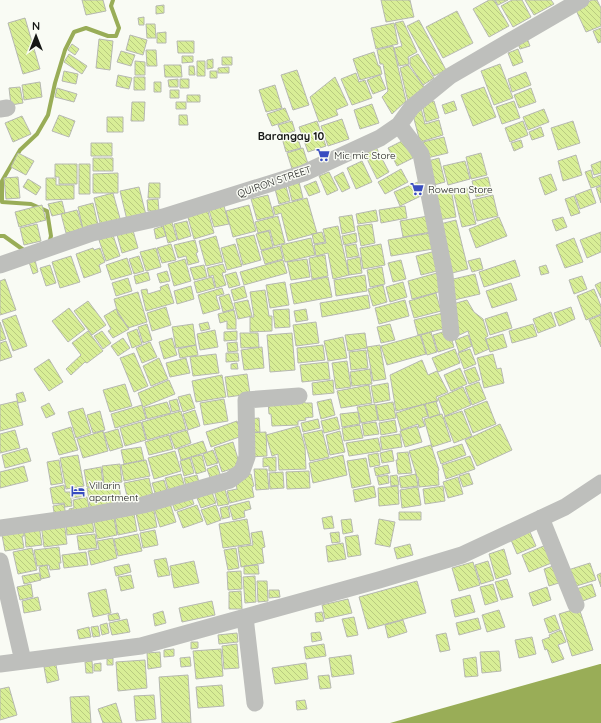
<svg xmlns="http://www.w3.org/2000/svg" width="601" height="723" viewBox="0 0 601 723" font-family="Quicksand,sans-serif">
<style>
.water{fill:#99ad57}
.lines{fill:none;stroke-linecap:round;stroke-linejoin:round}
.stream{stroke:#99ad57;stroke-width:4}
.building{fill:url(#building-back-hatch);stroke:#b6b8b1}
.minor{stroke:#bebfbc;stroke-width:17}
.labels{text-anchor:middle;stroke-width:3;stroke-linejoin:round;paint-order:stroke}
.poi-label{font-size:10px;fill:#161715;stroke:#f9fbf4;text-anchor:start}
.street-label{font-size:10px;fill:#161715;stroke:#f9fbf4}
.neighbourhood-label{font-size:11px;font-weight:bold;fill:#161715;stroke:#f9fbf4}
</style>
<defs>
<pattern id="building-back-hatch" width="6" height="6" patternUnits="userSpaceOnUse"><rect width="6" height="6" fill="#d8ee96"/><path d="M-1 5l2 2M0 0l6 6M5-1l2 2" fill="none" stroke="#b9cb80"/></pattern>
</defs>
<rect width="100%" height="100%" fill="#f9fbf4"/>
<path class="water" d="M600,664H601V723H390Z"/>
<g class="lines">
<path class="stream" d="M0,236H4L25,251
M49,244L51,236L47,211L31,204L2,202V181L20,150L37,134L48,115L55,83L65,50L74,32L86,28L108,36H116L119,28L111,6L113,0"/>
</g>
<path class="building" d="M82,0H103L106,11L86,15Z
M381,0H410L414,17L386,22Z
M489,0H494L509,26L489,37L473,9Z
M495,0H508L498,5Z
M512,0H522L531,17L513,27L501,6Z
M525,0H551L554,4L534,15Z
M592,0H597L601,8V26L586,32L575,8Z
M164,5V13L156,14V6Z
M457,11L473,43L443,58L426,27Z
M144,17V25H139L138,18Z
M25,18L40,69L23,74L8,23Z
M419,20L446,70L434,76L407,26Z
M403,21L417,52L408,57L409,64L399,66L394,48L402,46L395,23Z
M394,23L398,44L376,49L371,28Z
M146,24H155L156,38H147Z
M601,28V42L598,43L593,31Z
M166,32V43H157V33Z
M130,35L147,40L143,55L126,50Z
M527,38L530,46L520,49L517,41Z
M99,39L113,41L110,70L96,68Z
M177,41H194V53H178Z
M72,44L79,49L75,55L68,50Z
M393,46L406,101L392,114L382,97L388,91L383,64H380L377,50Z
M518,49L523,62L513,66L508,53Z
M146,50H156L157,66H147Z
M121,51L135,55L131,66L117,62Z
M374,52L378,65L380,66L382,74L360,80L353,59Z
M69,54L87,66L82,74L64,62Z
M418,54L434,78L423,85L410,65V58Z
M182,56H193V62L182,63Z
M222,57H232V65H222Z
M213,59V68L207,69V60Z
M135,61L145,62V75H135Z
M197,61H205V76H197Z
M500,64L513,98L494,105L481,71Z
M164,65H181L182,77H165Z
M408,65L425,88L409,106L400,68Z
M189,66H194L195,75H189Z
M229,67V73H218V68Z
M297,70L309,105L293,110L281,75Z
M64,71L78,74L76,84L62,81Z
M210,71H217V78H210Z
M526,72L531,85L512,92L508,79Z
M356,73L359,82L365,80L372,98L352,105L341,79Z
M118,75L132,78L129,89L116,86Z
M380,75L386,89L373,94L367,80Z
M134,77H145V90H134Z
M335,77L348,105L336,110L338,115L319,122L310,97Z
M178,79V87H169L168,80Z
M180,79H189V88H180Z
M40,82L42,97L24,100L22,85Z
M154,82H161V92H154Z
M275,85L282,108L266,112L259,90Z
M20,87L23,103L11,105L9,88Z
M484,87L496,117L473,126L461,95Z
M57,88L77,94L74,102L55,97Z
M531,88L536,102L519,108L514,95Z
M170,90H179V98H170Z
M187,95H200V102H187Z
M434,101L439,118L426,122L422,104Z
M454,101L457,110L445,114L442,105Z
M514,101L520,118L502,124L496,107Z
M132,102H145L144,121H131Z
M176,102H186V109H176Z
M372,104L379,123L360,129L354,110Z
M285,108L290,120L272,126L267,114Z
M421,108L425,124L439,120L443,135L420,142L412,111Z
M544,109L549,122L528,130L523,117Z
M59,115L75,121L69,137L52,131Z
M179,115H187L188,125H179Z
M22,116L31,134L13,142L5,123Z
M107,117H123V132H107Z
M342,119L349,139L328,146L321,126Z
M292,121L295,131L282,135L278,125Z
M317,121L326,146L308,152L299,127Z
M523,121L528,135L510,142L505,128Z
M573,121L580,143L558,150L551,128Z
M541,127L544,136L532,140L529,132Z
M296,133L301,148L286,152L282,138Z
M444,137L448,153L427,158L423,142Z
M404,140L413,158L397,166L388,148Z
M521,140L523,147L514,151L511,143Z
M91,143H112V156H91Z
M376,147L389,172L377,179L364,153Z
M303,148L309,167L293,172L287,153Z
M18,153L34,161L26,175L11,167Z
M481,153L487,175L471,179L466,157Z
M576,155L582,175L563,181L558,161Z
M93,158H113V171H93Z
M439,158L445,182L434,185L428,161Z
M362,161L372,182L356,189L347,168Z
M465,161L470,179L448,185L443,166Z
M601,161V173L594,175L591,165Z
M55,164H77V184H59V177H55Z
M79,164H90V194H79Z
M401,169L408,182L385,194L378,182Z
M591,170L593,178L601,175V185L591,188L585,172Z
M329,172L338,190L327,195L319,176Z
M343,172L350,188L342,192L334,177Z
M118,173V193H93V174Z
M551,174L557,190L545,195L539,178Z
M18,177L20,198L6,199L4,178Z
M488,177L492,193L476,197L472,181Z
M46,178H56V185H74V199L46,200Z
M28,179L41,187L36,195L23,187Z
M316,181L320,192L309,196L304,186Z
M299,182L303,198L292,201L288,185Z
M418,182L423,195L400,206L394,192Z
M149,183H160V198H148Z
M286,186L290,201L279,204L275,189Z
M601,186V203L596,188Z
M139,187L146,215L127,220L120,191Z
M467,188L476,224L462,227L453,191Z
M451,189L456,217L438,220L433,192Z
M591,189L596,203L580,209L575,195Z
M113,193L121,222L101,227L94,198Z
M268,195L274,216L257,220L251,199Z
M493,195L498,216L477,221L472,200Z
M574,196L580,213L571,216L565,199Z
M307,198L317,233L288,241L281,213L275,215L273,207Z
M158,199L159,211H148L147,200Z
M62,201L65,213L52,216L48,204Z
M93,203L98,225L83,229L78,207Z
M42,205L46,220L19,227L15,212Z
M249,205L256,231L233,237L226,211Z
M224,206L229,224L214,227L209,210Z
M405,206L407,218L381,223L379,210Z
M207,208L214,233L194,239L187,214Z
M77,210L83,229L66,233L61,214Z
M376,210L378,221L358,224L356,214Z
M352,215L355,231L342,234L339,217Z
M278,216L285,243L274,246L270,230L258,233L255,222Z
M428,216L431,232L403,237L400,221Z
M499,217L507,236L476,248L469,229Z
M563,217L567,227L556,231L552,220Z
M171,219L177,240L168,243L162,221Z
M456,220L468,269L452,273L440,224Z
M187,221L191,236L178,240L174,224Z
M37,224L41,241L24,245L20,228Z
M372,224L375,243L361,246L357,226Z
M163,226L166,236L156,239L154,229Z
M338,226L349,275L333,279L328,253L316,256L314,245L326,243L323,229Z
M132,227L138,248L122,253L116,231Z
M269,231L273,247L261,250L256,234Z
M322,232L325,242L314,244L312,234Z
M601,232V252L587,258L580,240Z
M356,233L357,242L344,245L342,236Z
M431,233L433,249L391,256L388,240Z
M113,235L120,256L106,261L99,240Z
M254,235L261,260L243,265L236,239Z
M216,236L223,262L206,266L199,241Z
M311,238L315,255L285,262L281,245Z
M574,238L583,262L565,268L556,245Z
M195,240L198,252L196,253L199,262L188,265L186,256L178,258L174,245Z
M171,244L176,260L162,263L157,248Z
M235,244L242,266L227,270L221,248Z
M356,244L359,256L347,258L345,246Z
M381,244L385,265L363,269L360,248Z
M280,246L283,259L265,264L261,251Z
M93,248L94,250L100,248L105,262L99,265L101,272L84,278L76,254Z
M156,248L161,267L146,271L140,252Z
M436,251L441,270L421,275L416,256Z
M325,255L328,276L312,279L309,258Z
M71,256L80,282L60,288L52,262Z
M139,256L144,271L134,274L129,259Z
M360,257L362,273L349,275L347,260Z
M127,258L132,274L111,280L106,265Z
M480,258L483,269L472,272L468,261Z
M185,259L191,281L174,286L168,264Z
M307,259L310,277L291,280L287,262Z
M35,260L38,272L33,274L29,262Z
M283,260L287,273L244,285L240,272Z
M401,260L406,279L393,282L388,263Z
M515,260L520,276L484,287L479,272Z
M223,264L226,272L222,273L226,285L216,288L213,275L209,277L207,268Z
M50,265L56,283L46,286L40,268Z
M204,265L207,277L194,280L190,268Z
M546,265L549,273L541,275L539,267Z
M382,267L385,284L370,287L367,270Z
M167,271L170,281L160,283L157,274Z
M148,272L150,280L136,284L134,276Z
M236,272L240,285L229,288L225,275Z
M437,273L442,291L412,299L408,281Z
M475,274L480,294L454,300L449,280Z
M365,275L367,291L336,296L334,280Z
M582,276L587,289L574,294L569,280Z
M212,277L215,288L197,293L194,282Z
M328,277L332,297L294,304L290,284Z
M128,278L132,291L116,296L112,283Z
M5,279L16,310L0,315V281Z
M285,282L289,305L270,308L266,285Z
M403,282L407,297L390,302L386,287Z
M601,282V298L595,285Z
M511,283L517,300L492,308L486,291Z
M168,284L174,303L146,311L141,290L147,289L148,294L161,290L160,287Z
M383,285L387,302L373,306L368,289Z
M191,286L194,299L177,304L174,291Z
M244,286L247,297L234,301L231,290Z
M222,288L224,294L216,296L220,309L203,314L198,295Z
M594,289L601,306V314L586,320L577,296Z
M265,290L269,316H272V331L250,332V317H254L250,292Z
M138,292L147,322L128,328L118,314L114,299Z
M436,293L441,311L414,318L409,301Z
M229,294L234,309L223,312L219,297Z
M368,295L370,308L322,317L320,303Z
M248,300L252,316L238,319L234,303Z
M405,300L409,316L379,324L375,308Z
M467,300L474,312L483,319L488,336L485,338L489,349L475,355L468,331L455,337L453,304Z
M88,301L106,325L92,335L74,311Z
M166,307L171,325L152,331L147,313Z
M571,307L575,319L559,326L554,313Z
M69,308L85,329L68,342L52,321Z
M116,309L129,329L113,338L108,331L111,329L104,316Z
M289,309L290,327L275,328L273,310Z
M306,309L308,320L296,322L294,311Z
M234,310L236,319V329H227V321L220,323L218,314Z
M507,312L512,328L490,335L485,319Z
M551,312L556,326L538,333L533,319Z
M443,313L447,328L418,335L414,320Z
M16,315L27,346L13,351L2,320Z
M601,315V347L589,320Z
M0,322L6,339L0,341Z
M208,322L210,329L201,331L199,324Z
M316,322L319,343L296,346L293,325Z
M147,324L152,340L143,343L138,327Z
M193,324L196,345L176,348L172,327Z
M390,324L395,340L381,343L377,327Z
M533,324L537,336L512,343L509,331Z
M137,329L142,344L132,348L127,333Z
M215,330L218,347L200,350L197,334Z
M449,330L454,347L438,352L433,335Z
M88,331L103,351L87,363L85,362L71,375L66,369L81,355L72,343Z
M102,331L111,343L103,349L94,336Z
M237,331V340L224,341V332Z
M431,332L437,352L427,355L421,335Z
M240,333H258L259,347L241,348Z
M292,333L295,370L270,372L267,335Z
M365,333L367,348L348,351L345,335Z
M503,334L507,347L490,352L486,339Z
M420,335L426,354L387,365L381,346Z
M468,335L472,346L459,352L455,340Z
M343,337L347,358L328,361L324,341Z
M123,338L130,348L118,356L111,346Z
M172,338L177,355L164,359L159,342Z
M6,341L12,357L0,361V343Z
M150,342L157,357L142,363L136,348Z
M237,342L238,351L228,352L227,343Z
M196,345L198,355L180,358L178,349Z
M323,345L325,360L298,363L297,348Z
M380,345L386,379L373,381L367,347Z
M262,347L264,368L244,370L241,350Z
M455,349L460,363L438,372L432,358Z
M470,349L476,364L464,369L458,353Z
M366,350L368,368L351,370L349,352Z
M134,353L148,386L134,392L120,358Z
M226,353H238L239,361L226,362Z
M216,354L219,373L193,376L190,357Z
M493,354L497,369L501,368L504,383L484,388L477,358Z
M159,358L168,379L151,386L143,366Z
M186,358L190,373L170,377L166,363Z
M49,359L63,382L49,391L34,369Z
M422,360L428,375L437,371L448,392L436,397L438,401L396,411L390,375Z
M347,361L351,387L336,389L332,363Z
M328,362L330,379L302,382L300,365Z
M237,363L238,369H231V364Z
M475,367L480,380L469,384L464,371Z
M460,368L467,384L451,391L444,375Z
M370,369L372,384L352,386L350,372Z
M247,374L250,394L228,397L225,377Z
M222,375L226,397L196,402L192,381Z
M169,380L175,394L143,407L138,393Z
M333,380L334,393L313,395L312,383Z
M479,382L486,399L472,405L465,387Z
M388,383L390,400L374,403L371,386Z
M125,384L132,406L110,412L103,390Z
M369,385L372,403L341,408L337,391Z
M463,387L471,405L445,416L438,398Z
M23,392L26,401L18,403L16,394Z
M190,394L195,408L183,412L178,397Z
M177,399L180,410L172,412L169,401Z
M224,399L228,421L204,425L200,403Z
M304,399L305,403H312L313,417L305,418L306,420L298,421V425L272,426L271,414H269L268,402Z
M331,399L335,415L321,419L317,402Z
M17,401L23,425L0,431V405Z
M436,401L440,414L429,418L425,404Z
M487,401L496,424L473,433L464,410Z
M167,402L171,413L147,419L144,408Z
M393,402L396,418L379,421L376,405Z
M49,403L55,414L46,418L41,407Z
M375,404L378,420L361,423L357,407Z
M424,404L428,416L422,418L425,426L419,428L418,424L401,430L396,413Z
M142,405L146,419L115,428L111,414Z
M83,408L91,433L76,438L68,412Z
M195,410L200,426L188,430L183,414Z
M100,411L105,430L93,433L87,415Z
M181,411L186,429L147,440L142,422Z
M462,411L472,436L454,443L444,417Z
M358,412L360,424L342,427L340,414Z
M442,414L451,441L432,447L424,419Z
M337,417L340,429L324,433L321,421Z
M259,418L260,432H248L247,419Z
M318,419L320,428L303,432L301,423Z
M395,420L397,432L381,435L379,423Z
M237,421L242,436L211,447L206,432Z
M141,422L146,440L125,446L120,428Z
M376,422L379,434L364,436L362,424Z
M500,424L512,450L477,466L465,440Z
M360,425L363,438L344,441L342,428Z
M299,426L305,447L306,469L279,470L278,454L272,456L266,435Z
M417,426L422,442L405,447L400,431Z
M71,427L78,450L59,455L52,433Z
M118,429L123,447L110,451L104,433Z
M15,430L20,448L0,453V434Z
M187,430L191,443L175,449L170,435Z
M322,430L329,457L310,461L303,434Z
M103,431L108,451L83,458L77,439Z
M340,431L345,452L330,455L326,435Z
M266,432L267,456L250,457L248,433Z
M400,434L402,447L382,450L380,437Z
M169,435L173,449L149,455L145,442Z
M378,438L381,451L349,456L346,443Z
M203,441L207,452L181,460L178,449Z
M233,442L240,466L222,472L214,448Z
M462,444L466,455L441,464L437,452Z
M431,445L439,470L438,471L439,485L419,487L418,477H417L409,451Z
M141,447L144,460L124,464L121,450Z
M27,448L31,461L5,468L2,455Z
M213,450L218,463L207,466L203,454Z
M392,450L394,461L382,463L380,453Z
M175,451L181,471L154,479L148,458Z
M408,452L412,473L398,474L396,460H398L397,453Z
M378,453L380,465L370,467L368,455Z
M78,455L84,486L66,489L60,458Z
M202,455L206,471L196,474L191,457Z
M343,455L347,475L313,483L309,463Z
M470,456L475,469L446,479L442,465Z
M276,457V471H269V466L263,467V458Z
M190,458L194,473L184,476L180,461Z
M366,458L371,484L352,488L347,461Z
M59,460L63,483L51,485L47,462Z
M146,460L150,476L124,481L121,465Z
M120,464L122,482L104,484L102,466Z
M217,465L221,477L211,480L207,469Z
M388,465L390,473L376,476L374,468Z
M24,466L28,481L0,488V472Z
M101,467L103,485L87,487L84,470Z
M254,469H267L269,489L256,490Z
M309,471L310,488L287,489L286,472Z
M283,472L284,488L270,489L269,473Z
M469,473L473,484L463,487L459,476Z
M181,474L186,491L170,496L165,478Z
M251,474L254,486L252,487L254,497L230,503L227,491L237,489L235,478Z
M416,474L418,486L401,488L399,477Z
M197,475L200,486L187,490L184,478Z
M388,475L389,483L379,485L377,477Z
M397,475L399,485L391,486L390,476Z
M458,477L463,494L448,498L443,482Z
M149,478L154,500L129,505L124,483Z
M164,480L169,497L157,500L152,483Z
M223,482L229,504L218,506L213,485Z
M119,484L122,508L91,512L87,488Z
M64,485L65,492H70L72,506L65,507L64,503L53,504L50,488Z
M374,486L376,497L355,502L353,490Z
M398,486L399,504L379,506L378,488Z
M443,486L445,501L425,504L423,489Z
M418,487L421,505L402,508L400,490Z
M84,488L85,496L72,498L71,490Z
M212,492L216,503L201,508L197,498Z
M190,493L194,504L175,511L171,500Z
M87,497L90,513L70,514L69,509L74,508L73,500Z
M249,501L251,509L244,511L245,517L233,520L229,506Z
M170,503L176,522L160,527L154,508Z
M64,504L66,516L55,518L53,506Z
M197,505L203,521L183,528L177,512Z
M216,505L221,520L207,525L201,510Z
M153,506L157,527L140,531L135,509Z
M228,506L230,517L222,519L220,508Z
M133,508L137,531L118,535L114,512Z
M113,512L117,535L97,539L93,516Z
M399,512H421V520H399Z
M332,516L334,528L324,529L322,518Z
M92,519L94,532L67,535L66,522Z
M247,519L251,544L223,548L219,524Z
M351,519L353,532L343,534L341,520Z
M379,519L395,522L390,547L375,544Z
M64,521L67,544L44,547L41,524Z
M39,525L42,545L26,547L24,527Z
M23,526L24,536H22L24,548L5,551L2,535Z
M155,530L158,545L143,548L140,533Z
M262,531L265,547L262,548L264,563L241,567L238,547L253,545L251,533Z
M339,532L340,542L332,543L330,533Z
M530,532L536,546L517,554L511,540Z
M95,534L97,548L79,550L77,536Z
M138,534L142,551L118,556L114,539Z
M358,535L361,555L348,557L345,537Z
M113,538L117,558L91,565L88,551L99,549L97,541Z
M343,543L346,559L328,562L326,546Z
M410,544L413,555L397,559L394,548Z
M546,545L554,562L529,572L522,555Z
M59,547L61,563H59L60,569L50,570L49,565L37,566L34,550Z
M32,548L37,570L18,574L13,552Z
M236,548L239,568L228,570L224,550Z
M504,549L511,574L496,579L489,554Z
M86,552L88,565L64,568L62,555Z
M166,558L170,575L158,577L154,560Z
M194,561L199,583L174,588L170,566Z
M488,561L494,580L481,584L475,565Z
M473,562L480,585L459,591L452,568Z
M590,563L596,580L573,587L568,570Z
M129,564L131,572L116,576L114,567Z
M47,565L50,577L41,579L39,567Z
M258,565L259,574H244V566Z
M556,565L562,582L549,586L544,569Z
M241,571L242,589L228,590L227,572Z
M39,573L41,580L24,584L22,576Z
M601,573V587L597,575Z
M131,575L134,588L121,591L118,577Z
M255,576L256,602L245,603L243,577Z
M507,579L513,597L501,600L495,582Z
M257,581H267L268,601L258,602Z
M417,581L426,613L368,629L359,597Z
M31,584L33,597L20,600L17,587Z
M493,584L498,601L485,605L480,587Z
M592,584L596,596L580,602L576,589Z
M547,587L551,600L533,606L529,593Z
M106,589L111,613L93,617L88,593Z
M269,590H279L280,597L269,598Z
M241,591L242,609H229V592Z
M470,595L475,612L455,617L451,600Z
M38,597L41,610L24,613L22,601Z
M348,599L352,613L325,619L322,605Z
M212,601L215,615L182,622L179,608Z
M579,608L593,650L572,656L559,614Z
M499,610L505,627L487,632L482,615Z
M163,611L166,623L155,626L153,614Z
M322,612L324,621L316,622L315,613Z
M118,613L120,619L109,621L108,615Z
M555,615L560,629L549,633L544,619Z
M354,617L358,635L347,637L342,619Z
M478,618L481,629L459,635L456,623Z
M127,619L130,632L112,635L109,623Z
M403,620L407,632L388,638L385,625Z
M107,623L109,633L102,635L100,625Z
M98,626L100,636L93,637L91,627Z
M89,627L91,637L79,639L77,630Z
M561,630L566,642L558,645L564,659L552,663L547,649L545,650L542,640L550,637L549,635Z
M320,632L322,640L312,642L311,633Z
M237,633L238,642L219,644L218,635Z
M446,633L450,650L440,652L436,635Z
M532,637L536,654L519,658L515,640Z
M191,642H198V648L191,649Z
M237,644L239,668L224,669L222,646Z
M324,644L326,656L306,659L304,647Z
M174,649V656L164,657V650Z
M221,649L223,676L196,679L193,651Z
M499,651L501,671L482,673L480,652Z
M160,652L161,667L148,669L147,653Z
M351,655L354,674L332,677L329,658Z
M190,657L191,666L181,667L180,658Z
M476,657L478,676L465,677L463,659Z
M113,658V665H107V659Z
M145,660L147,688L118,691L116,662Z
M92,661L93,673H86L85,662Z
M101,663V671H94V664Z
M306,663L308,679L275,684L272,668Z
M56,665L59,680L47,683L44,667Z
M188,675L191,723H162L159,677Z
M329,675L331,688L320,689L318,676Z
M222,685L224,706L198,708L196,687Z
M9,687L17,715L0,720V689Z
M154,695L156,719L136,721L134,696Z
M89,696L91,723H72L70,697Z
M305,700L307,709L297,710L296,701Z
M116,703L122,723H103L98,709Z"/>
<g class="lines">
<path class="minor" d="M0,109L7,108
M399,125L421,154L445,275L451,333
M0,265L92,233L163,217L304,173L380,138L399,125L412,107L450,76L581,0
M541,518L576,605
M0,528L80,517L143,505L230,480L242,471L247,457L246,400L299,396
M0,561L23,661
M245,617L255,703
M0,664L141,646L379,580L462,555L565,507L601,483"/>
</g>
<defs>
<g id="supermarket-bare" transform="scale(1.08)"><path d="M-6-5.5h2.5l.6 2H6L4.5 2H-2.5L-4.4-4H-6ZM-1.5 3.2a1.3 1.3 0 1 0 .1 0ZM3 3.2a1.3 1.3 0 1 0 .1 0Z" fill="#394dc0" stroke="#f9fbf4" stroke-width="2.5" paint-order="stroke"/></g>
<g id="hotel-bare" transform="scale(1.08)"><path d="M-6-4.5h1.5V1H6V5H4.5V3h-9V5H-6ZM-4 0a1.8 1.8 0 1 1 3.6 0ZM.5 0V-2.5h3Q6-2.5 6 0Z" fill="#394dc0" stroke="#f9fbf4" stroke-width="2.5" paint-order="stroke"/></g>
</defs>
<g fill-rule="evenodd">
<use href="#supermarket-bare" x="323" y="155"/>
<use href="#supermarket-bare" x="417" y="189"/>
<use href="#hotel-bare" x="78" y="491"/>
</g>
<g class="labels">
<g class="poi-label">
<text x="334" y="159">Mic mic Store</text>
<text x="428" y="193">Rowena Store</text>
<text x="89" y="489">Villarin<tspan x="89" dy="12">apartment</tspan></text>
</g>
<g class="street-label">
<text transform="translate(274 181) rotate(-19)" y="4">QUIRON STREET</text>
</g>
<g class="neighbourhood-label">
<text x="291" y="140">Barangay 10</text>
</g>
</g>
<g transform="translate(36 36)" stroke="#f9fbf4" stroke-width="3" paint-order="stroke">
<path d="M0-3L7 15L0 10L-7 15Z" fill="#161715"/>
<text y="-6" font-size="11" font-weight="bold" text-anchor="middle" fill="#161715">N</text>
</g>
</svg>
